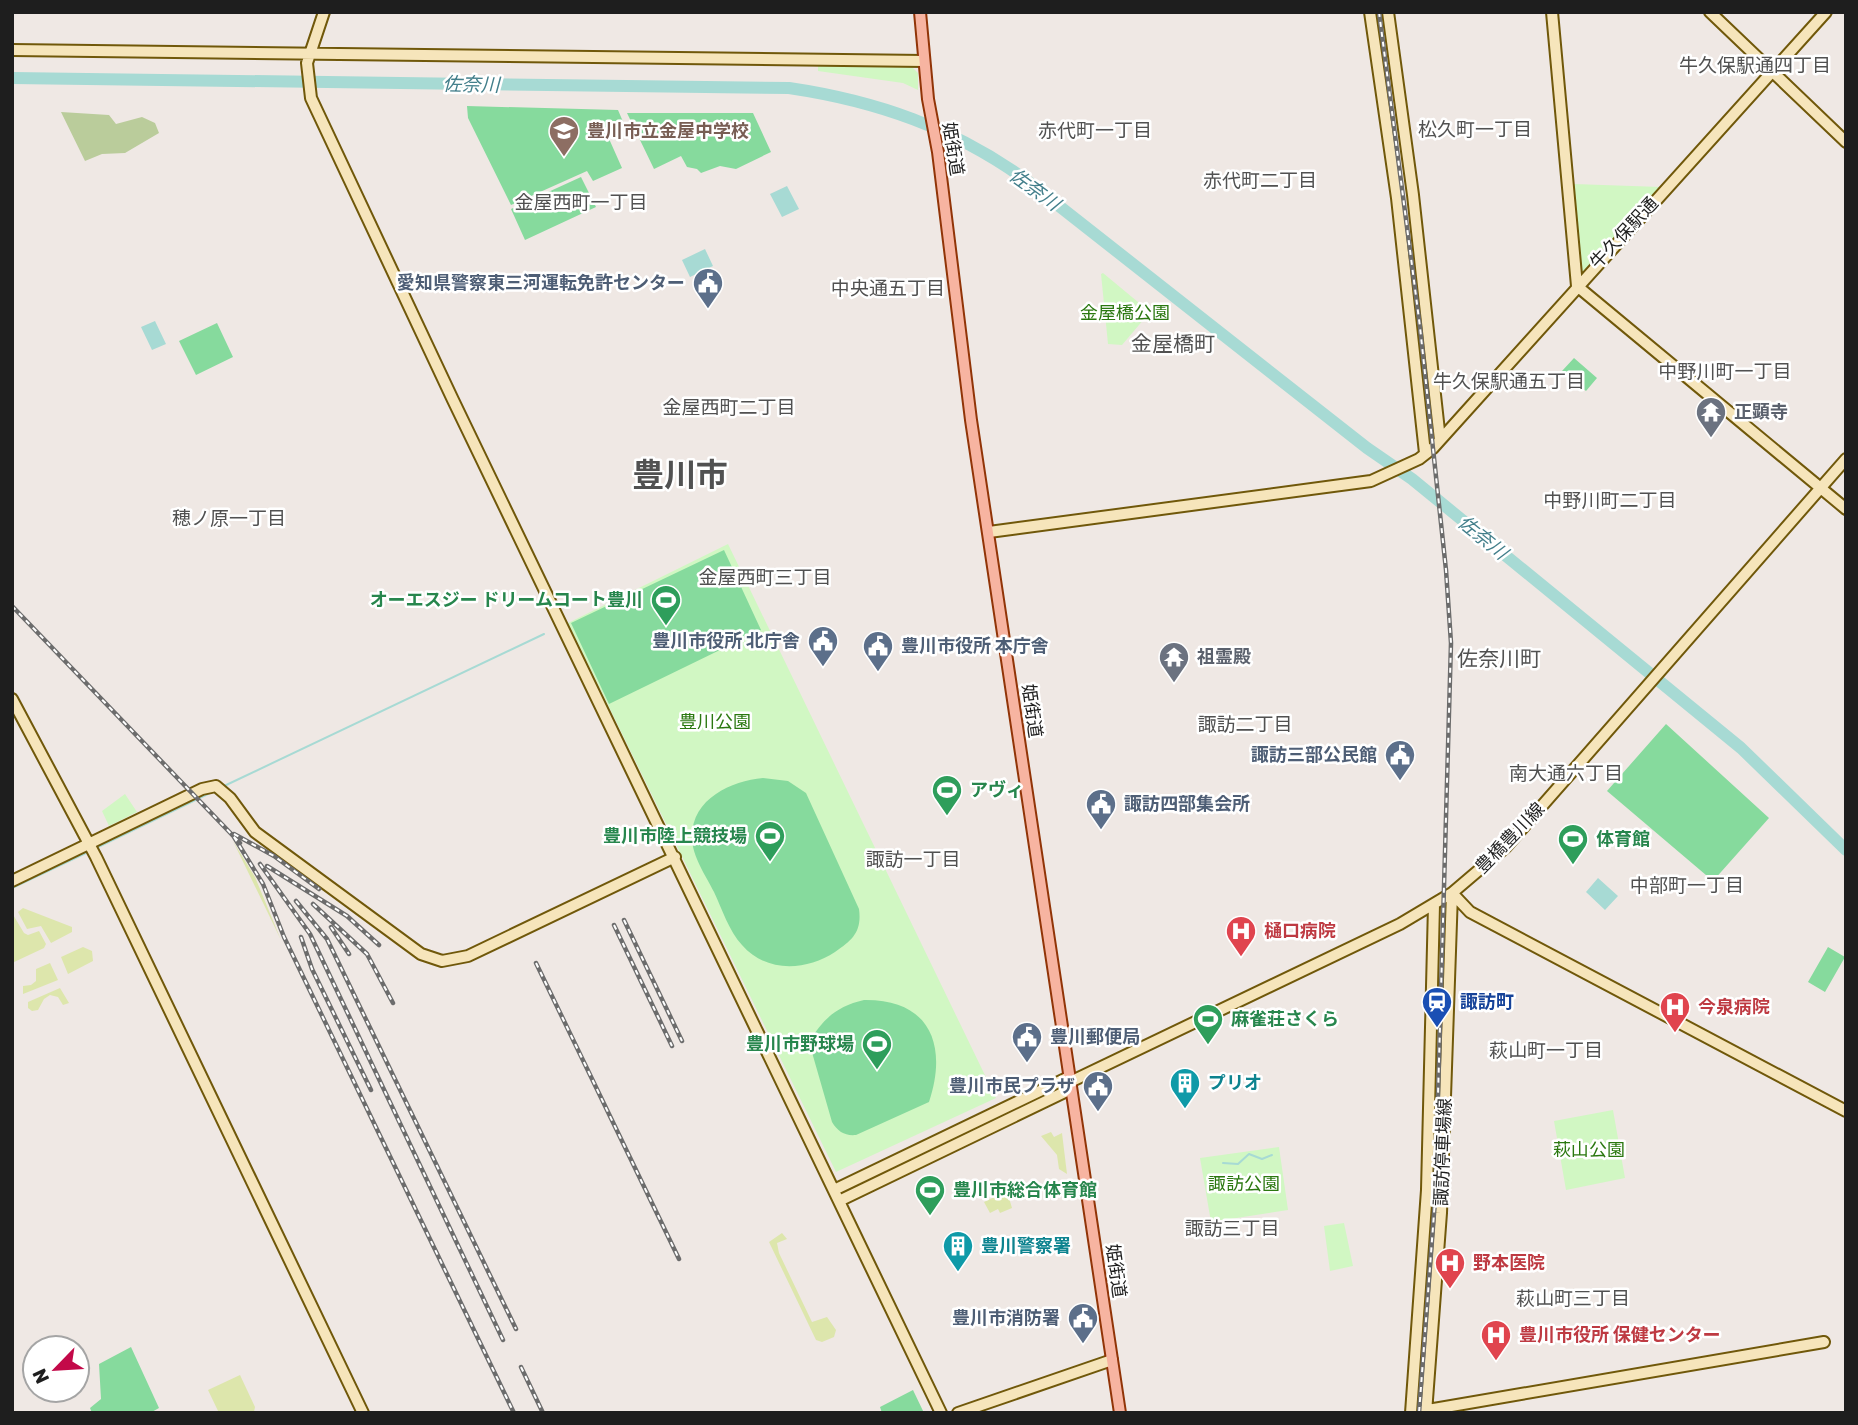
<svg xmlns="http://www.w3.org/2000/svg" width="1858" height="1425" viewBox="0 0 1858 1425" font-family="Rubik,'Noto Sans JP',sans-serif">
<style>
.grass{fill:#dde6ac}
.forest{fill:#bacc9b}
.park{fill:#d1f7c3}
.pitch{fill:#86da9d}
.water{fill:#a7dad4}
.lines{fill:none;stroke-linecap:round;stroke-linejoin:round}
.stream{stroke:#a7dad4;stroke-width:2}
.river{stroke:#a7dad4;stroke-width:12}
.secondary-casing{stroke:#70580a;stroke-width:14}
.primary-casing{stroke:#913407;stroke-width:14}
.secondary{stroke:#f6e5bb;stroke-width:10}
.primary{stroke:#f7b4a1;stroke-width:10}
.rail-casing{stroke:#6c6c6c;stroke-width:4.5}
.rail{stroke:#fff;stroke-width:2;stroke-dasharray:5;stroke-linecap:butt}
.labels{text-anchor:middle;stroke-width:5;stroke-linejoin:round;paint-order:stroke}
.education-label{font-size:18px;font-weight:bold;fill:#785e54;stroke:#fff;text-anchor:start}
.street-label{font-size:18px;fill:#1e1e1e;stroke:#fff}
.service-label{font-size:18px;font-weight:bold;fill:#4e5e75;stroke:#fff;text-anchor:end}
.park-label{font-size:18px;fill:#2b7810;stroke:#fff}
.worship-label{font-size:18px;font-weight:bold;fill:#5b616d;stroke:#fff;text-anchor:start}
.leisure-label{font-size:18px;font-weight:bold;fill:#27864d;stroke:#fff;text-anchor:start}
.health-label{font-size:18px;font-weight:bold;fill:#be3a42;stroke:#fff;text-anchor:start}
.transit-label{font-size:18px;font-weight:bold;fill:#164399;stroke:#fff;text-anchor:start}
.culture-label{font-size:18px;font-weight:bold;fill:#0d838f;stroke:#fff;text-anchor:start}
.neighbourhood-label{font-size:19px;fill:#515151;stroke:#fff}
.water-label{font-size:19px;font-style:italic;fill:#437f8b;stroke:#fff}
.quarter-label{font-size:21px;fill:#515151;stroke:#fff}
.town-label{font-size:32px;font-weight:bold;fill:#515151;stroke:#fff}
</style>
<rect width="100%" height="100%" fill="#efe8e4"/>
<path class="grass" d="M233,841L255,877L281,940Z
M23,908L72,927V932L51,943L41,926L27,929L18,912Z
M12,913L24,933L28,935L39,931L46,944L44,948L12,963Z
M83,947L92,951L93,961L68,974L61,957Z
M50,963L58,980L23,994V986L31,985L36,981V969Z
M60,988L69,1003L63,1005L58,997L50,995L44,999L38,1010L32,1011L28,1008V1002Z
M1051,1132L1054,1137L1062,1133L1067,1174L1059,1169L1057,1155L1041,1136Z
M1007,1191L1012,1208L1000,1213L998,1209L990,1213L984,1202Z
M782,1233L787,1239L777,1243L779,1253L812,1322L827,1317L836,1330L834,1337L822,1342L816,1340L769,1242Z
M240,1375L255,1407L254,1412L219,1413L208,1390Z"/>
<path class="forest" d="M61,112L109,115L116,124L142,117L155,123L159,133L125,153L102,154L85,161Z"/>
<path class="park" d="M818,65L911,66L918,73V90L903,83L818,71Z
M1574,184L1661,187L1581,276L1571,186Z
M1103,273L1150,312L1122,345L1108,344L1101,274Z
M728,544L996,1098L836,1172L568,623Z
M125,794L137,812L109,826L102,811Z
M1613,1110L1625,1178L1566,1190L1554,1121Z
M1279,1147L1288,1210L1211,1222L1200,1158Z
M1344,1223L1353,1266L1330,1271L1324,1226Z"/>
<path class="pitch" d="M467,106L618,110L624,124L606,132L622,168L593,181L587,171L511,205L468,118Z
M627,113H753L771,152L736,169L720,166L701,173L697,169L687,167L681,156L654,169Z
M581,177L596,207L525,240L511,209Z
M217,323L233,357L196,375L179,341Z
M1574,358L1597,378L1586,391L1562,371Z
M724,550L761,630L609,704L571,623Z
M1666,724L1769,818L1713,881L1607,791Z
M763,778L788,781L806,793L859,909C862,931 853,940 835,952C806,971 766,973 742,945C729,931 722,909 714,892C706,876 692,856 692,838C691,799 731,781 763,778Z
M1828,947L1845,957L1825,992L1808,982Z
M864,1000C930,999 948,1045 929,1102L856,1135C845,1136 838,1132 832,1122L809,1042C823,1019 837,1006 864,1000Z
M131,1347L159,1408L150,1413H92L90,1408L101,1399L99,1364Z
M913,1390L924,1413H882L880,1407Z"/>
<path class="water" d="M787,186L799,209L782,217L770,194Z
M705,249L713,266L690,277L682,260Z
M155,321L166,344L152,350L141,327Z
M1598,878L1618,896L1605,910L1586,892Z"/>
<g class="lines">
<path class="stream" d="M222,787L544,634
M96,848L214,791
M12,888L88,852
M1223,1163L1238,1164L1249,1154L1262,1159L1272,1155"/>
<path class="river" d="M12,78L789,88C877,101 954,128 1026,180L1367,448L1412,479L1741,748L1846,850"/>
<g class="secondary-casing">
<path id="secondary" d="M324,12L307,63L311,98L453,400L941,1413
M1370,12L1397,198L1425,453
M1388,12L1413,195L1440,440
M1552,12L1577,286L1846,509
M1710,12L1846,142
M12,50L924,61
M989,532L1371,481L1419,459L1433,448L1826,12
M12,699L96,857L363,1413
M12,881L202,789L216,786L230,798L255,832L421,954L442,961L468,956L675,857
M1452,893L1470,912L1846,1111
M1070,1082L1400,924L1452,893L1506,847L1846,459
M834,1190L1069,1077
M839,1201L1071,1089
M1422,1411L1824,1342
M958,1413L1112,1360
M1411,1413L1427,1190L1434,905
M1426,1413L1441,1213L1452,893"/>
</g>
<g class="primary-casing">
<path id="primary" d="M920,12L928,99L938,152L971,420L1120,1413"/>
</g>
<use href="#secondary" class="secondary"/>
<use href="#primary" class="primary"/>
<g class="rail-casing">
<path id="rail" d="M1379,12L1420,327L1446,570L1451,643L1435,1200L1419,1413
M12,606L240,843
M234,834L274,856L319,889
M234,837L263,884L284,937L514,1413
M260,864L310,934L503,1340
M267,866L347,916L379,945
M296,901L327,939L516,1329
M313,904L367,954L393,1003
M624,920L682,1041
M614,925L672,1046
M331,927L349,954
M301,937L312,969L371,1090
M536,963L679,1259
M521,1367L543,1413"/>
</g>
<use href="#rail" class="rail"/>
</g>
<defs>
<g id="school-pin" transform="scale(1.575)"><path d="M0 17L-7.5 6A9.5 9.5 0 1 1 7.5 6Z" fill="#8d6e63" stroke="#fff"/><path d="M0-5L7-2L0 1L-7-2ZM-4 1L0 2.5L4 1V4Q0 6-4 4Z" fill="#fff"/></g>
<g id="civic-pin" transform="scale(1.575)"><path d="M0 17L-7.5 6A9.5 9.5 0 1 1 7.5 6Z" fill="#5c6f8a" stroke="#fff"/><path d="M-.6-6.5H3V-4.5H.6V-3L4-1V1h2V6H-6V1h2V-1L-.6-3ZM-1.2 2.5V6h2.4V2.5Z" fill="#fff"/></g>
<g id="temple-pin" transform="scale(1.575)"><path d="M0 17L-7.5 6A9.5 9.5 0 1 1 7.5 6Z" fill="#6b7280" stroke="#fff"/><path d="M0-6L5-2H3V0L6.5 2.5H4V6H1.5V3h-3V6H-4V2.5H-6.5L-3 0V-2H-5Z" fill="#fff"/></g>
<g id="stadium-pin" transform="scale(1.575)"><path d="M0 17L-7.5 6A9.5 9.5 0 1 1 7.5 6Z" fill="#2e9e5b" stroke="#fff"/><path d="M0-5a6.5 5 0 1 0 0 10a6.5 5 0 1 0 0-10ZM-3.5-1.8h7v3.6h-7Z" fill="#fff"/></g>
<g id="hospital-pin" transform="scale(1.575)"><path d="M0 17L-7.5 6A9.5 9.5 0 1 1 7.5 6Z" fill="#e0444e" stroke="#fff"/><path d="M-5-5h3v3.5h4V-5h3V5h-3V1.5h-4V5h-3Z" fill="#fff"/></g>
<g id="station-pin" transform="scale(1.575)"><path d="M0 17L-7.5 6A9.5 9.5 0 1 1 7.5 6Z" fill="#1a4fb4" stroke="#fff"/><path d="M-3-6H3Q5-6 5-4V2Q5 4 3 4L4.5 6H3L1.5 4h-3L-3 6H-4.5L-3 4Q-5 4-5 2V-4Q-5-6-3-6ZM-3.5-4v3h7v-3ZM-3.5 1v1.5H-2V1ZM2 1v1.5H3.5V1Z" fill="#fff"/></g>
<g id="building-pin" transform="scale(1.575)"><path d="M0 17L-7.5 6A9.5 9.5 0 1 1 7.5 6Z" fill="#0f9aa8" stroke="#fff"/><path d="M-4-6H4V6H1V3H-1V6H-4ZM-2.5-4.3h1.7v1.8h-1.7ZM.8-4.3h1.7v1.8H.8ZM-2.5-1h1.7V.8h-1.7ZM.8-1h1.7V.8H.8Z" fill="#fff"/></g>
</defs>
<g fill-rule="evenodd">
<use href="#school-pin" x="564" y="131"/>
<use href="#civic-pin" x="708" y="283"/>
<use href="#temple-pin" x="1711" y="412"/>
<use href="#stadium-pin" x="666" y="600"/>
<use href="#civic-pin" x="823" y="641"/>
<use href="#civic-pin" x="878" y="646"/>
<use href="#temple-pin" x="1174" y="657"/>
<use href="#civic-pin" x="1400" y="755"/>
<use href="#stadium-pin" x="947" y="790"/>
<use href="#civic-pin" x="1101" y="804"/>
<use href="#stadium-pin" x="770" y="836"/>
<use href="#stadium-pin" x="1573" y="839"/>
<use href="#hospital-pin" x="1241" y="931"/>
<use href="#station-pin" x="1437" y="1002"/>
<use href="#hospital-pin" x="1675" y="1007"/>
<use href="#stadium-pin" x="1208" y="1019"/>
<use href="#civic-pin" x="1027" y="1037"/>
<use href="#stadium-pin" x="877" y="1044"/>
<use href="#building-pin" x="1185" y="1083"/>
<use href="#civic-pin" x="1098" y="1086"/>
<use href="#stadium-pin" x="930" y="1190"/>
<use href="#building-pin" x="958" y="1246"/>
<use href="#hospital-pin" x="1450" y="1263"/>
<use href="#civic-pin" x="1083" y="1318"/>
<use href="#hospital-pin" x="1496" y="1335"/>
</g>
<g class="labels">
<g class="education-label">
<text x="587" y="137">豊川市立金屋中学校</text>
</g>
<g class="street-label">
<text transform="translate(953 149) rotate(81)" y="6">姫街道</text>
<text transform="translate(1624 233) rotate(-47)" y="6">牛久保駅通</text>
<text transform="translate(1032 711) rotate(82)" y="6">姫街道</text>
<text transform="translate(1510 838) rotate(-46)" y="6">豊橋豊川線</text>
<text transform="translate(1443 1152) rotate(-88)" y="6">諏訪停車場線</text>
<text transform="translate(1116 1271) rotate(82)" y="6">姫街道</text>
</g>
<g class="service-label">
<text x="685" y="289">愛知県警察東三河運転免許センター</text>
<text x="800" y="647">豊川市役所 北庁舎</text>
<text x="901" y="652" text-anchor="start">豊川市役所 本庁舎</text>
<text x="1377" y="761">諏訪三部公民館</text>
<text x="1124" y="810" text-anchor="start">諏訪四部集会所</text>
<text x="1050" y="1043" text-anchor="start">豊川郵便局</text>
<text x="1075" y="1092">豊川市民プラザ</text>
<text x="1060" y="1324">豊川市消防署</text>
</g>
<g class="park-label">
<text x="1125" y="319">金屋橋公園</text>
<text x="715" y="728">豊川公園</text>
<text x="1589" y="1156">萩山公園</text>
<text x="1244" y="1190">諏訪公園</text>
</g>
<g class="worship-label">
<text x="1734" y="418">正顕寺</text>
<text x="1197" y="663">祖霊殿</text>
</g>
<g class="leisure-label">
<text x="643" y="606" text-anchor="end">オーエスジー ドリームコート豊川</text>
<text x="970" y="796">アヴィ</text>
<text x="747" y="842" text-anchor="end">豊川市陸上競技場</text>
<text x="1596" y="845">体育館</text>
<text x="1231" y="1025">麻雀荘さくら</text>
<text x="854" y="1050" text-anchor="end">豊川市野球場</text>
<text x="953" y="1196">豊川市総合体育館</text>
</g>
<g class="health-label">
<text x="1264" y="937">樋口病院</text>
<text x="1698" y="1013">今泉病院</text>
<text x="1473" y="1269">野本医院</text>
<text x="1519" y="1341">豊川市役所 保健センター</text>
</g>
<g class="transit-label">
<text x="1460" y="1008">諏訪町</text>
</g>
<g class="culture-label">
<text x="1208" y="1089">プリオ</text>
<text x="981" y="1252">豊川警察署</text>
</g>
<g class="neighbourhood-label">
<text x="1755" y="72">牛久保駅通四丁目</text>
<text x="1475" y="136">松久町一丁目</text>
<text x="1095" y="137">赤代町一丁目</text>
<text x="1260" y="187">赤代町二丁目</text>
<text x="581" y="209">金屋西町一丁目</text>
<text x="888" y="295">中央通五丁目</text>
<text x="1725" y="378">中野川町一丁目</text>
<text x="1509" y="388">牛久保駅通五丁目</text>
<text x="729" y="414">金屋西町二丁目</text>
<text x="1610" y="507">中野川町二丁目</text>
<text x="229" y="525">穂ノ原一丁目</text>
<text x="765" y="584">金屋西町三丁目</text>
<text x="1245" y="731">諏訪二丁目</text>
<text x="1566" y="780">南大通六丁目</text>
<text x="913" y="866">諏訪一丁目</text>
<text x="1687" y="892">中部町一丁目</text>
<text x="1546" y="1057">萩山町一丁目</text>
<text x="1232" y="1235">諏訪三丁目</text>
<text x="1573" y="1305">萩山町三丁目</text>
</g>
<g class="water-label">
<text transform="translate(471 84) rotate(1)" y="7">佐奈川</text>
<text transform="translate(1035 189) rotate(36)" y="7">佐奈川</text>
<text transform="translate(1483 537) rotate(39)" y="7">佐奈川</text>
</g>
<g class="quarter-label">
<text x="1173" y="351">金屋橋町</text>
<text x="1499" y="666">佐奈川町</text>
</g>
<g class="town-label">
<text x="680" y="486">豊川市</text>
</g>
</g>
<rect width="1858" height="1425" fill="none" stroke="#1e1e1e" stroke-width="28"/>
<g transform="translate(56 1369) rotate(245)"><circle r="33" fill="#ffffff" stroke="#a5a5a5" stroke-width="2"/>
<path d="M0-5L12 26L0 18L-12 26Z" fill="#c30949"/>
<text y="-10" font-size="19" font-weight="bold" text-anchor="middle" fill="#1e1e1e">N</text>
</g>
</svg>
